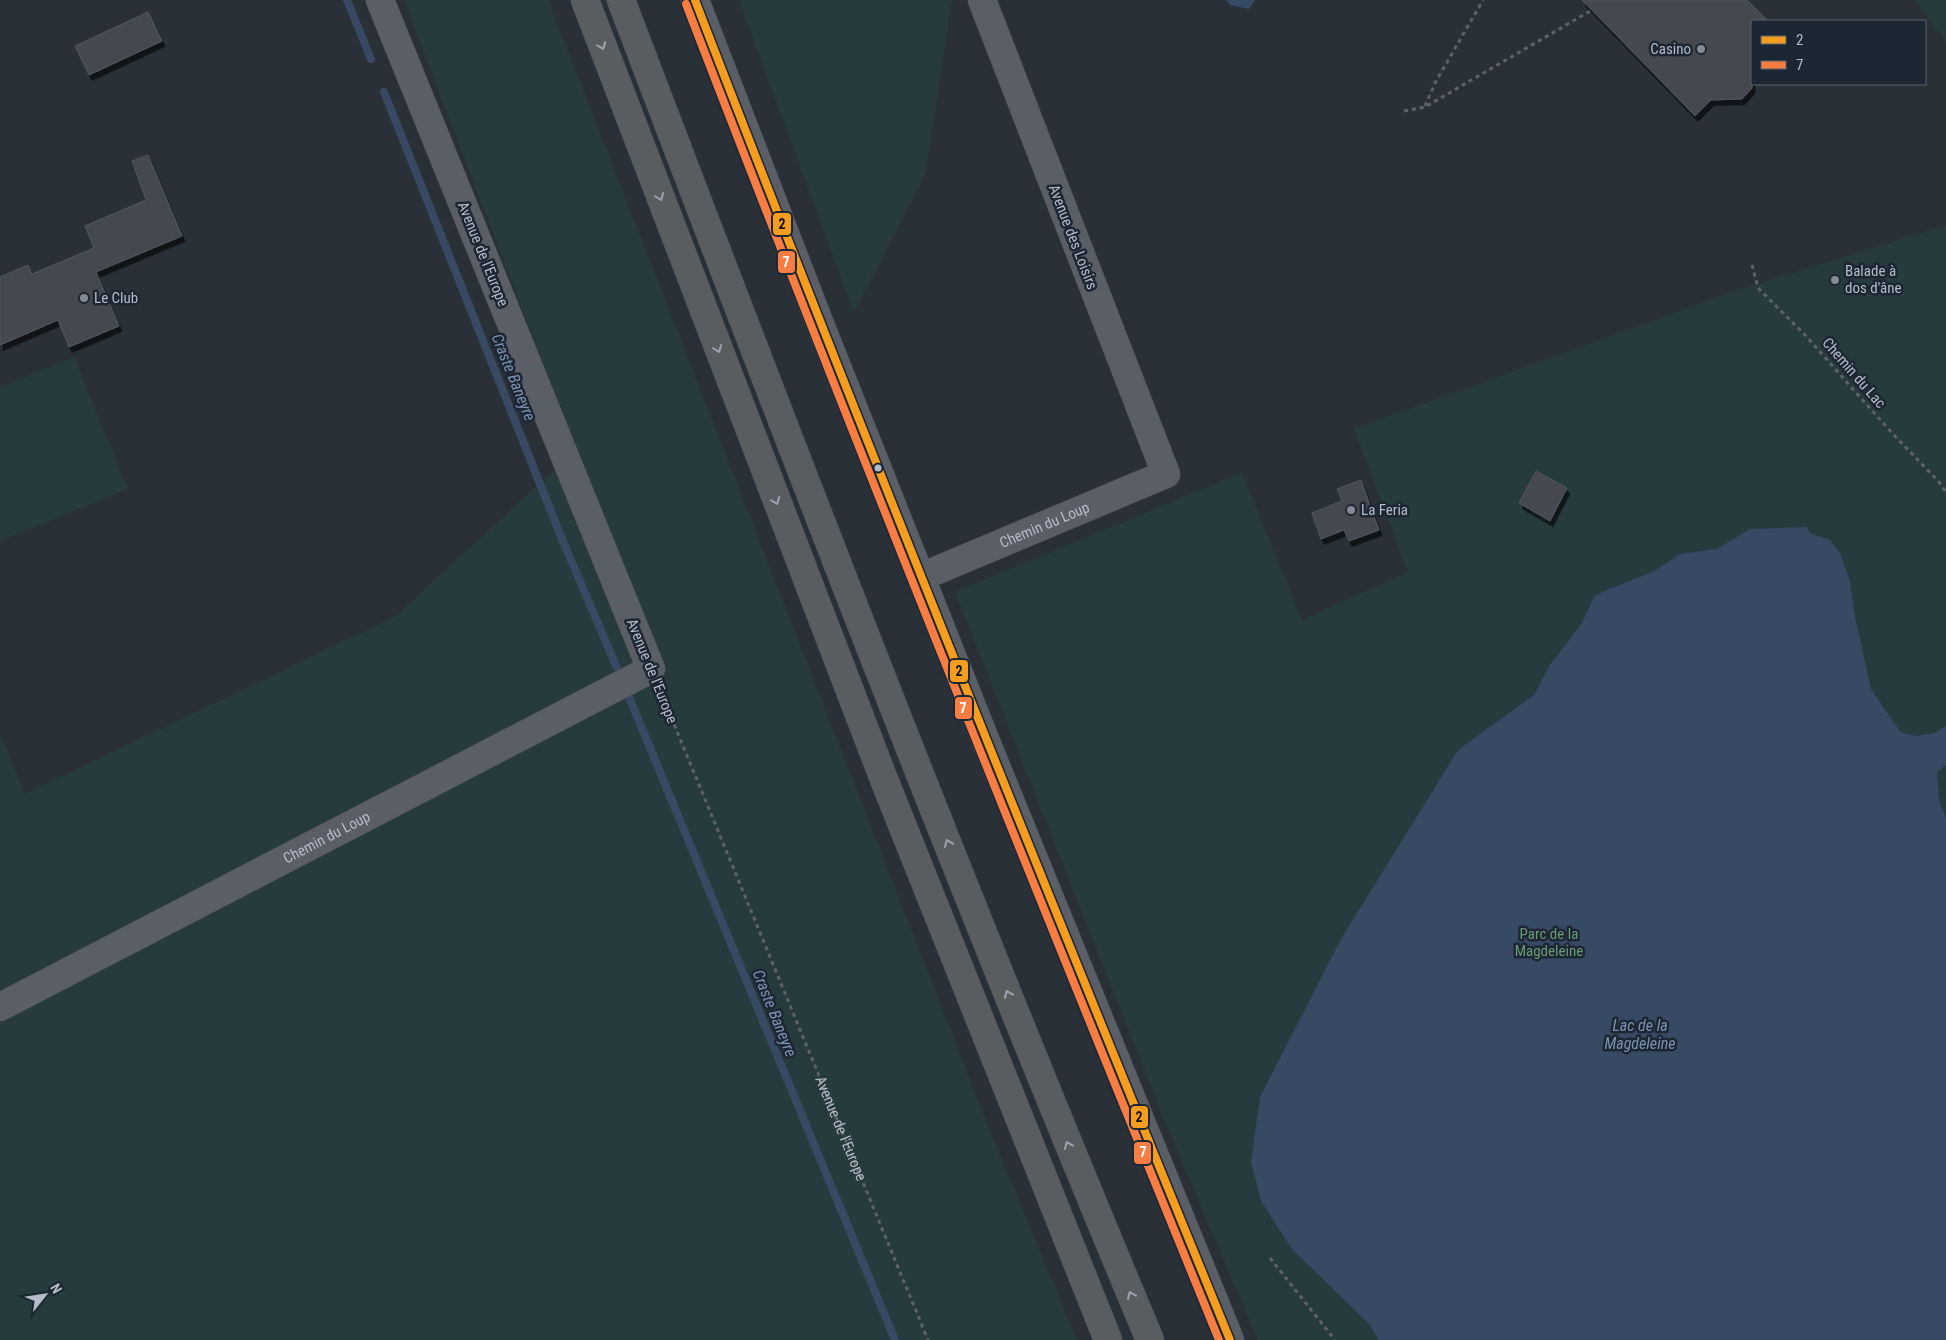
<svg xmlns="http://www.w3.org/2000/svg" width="1946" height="1340" viewBox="0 0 1946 1340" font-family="'Roboto Condensed',sans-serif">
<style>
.green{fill:#273a3e}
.water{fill:#384963}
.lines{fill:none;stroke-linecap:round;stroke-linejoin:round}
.stream{stroke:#384963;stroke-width:8}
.building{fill:#444950;stroke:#52575f;filter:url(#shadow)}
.minor-casing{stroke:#484c53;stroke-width:29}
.highway-casing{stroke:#474c53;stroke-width:29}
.path{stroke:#5d636a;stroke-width:3;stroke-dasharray:4 4;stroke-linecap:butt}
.minor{stroke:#5a5e66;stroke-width:28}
.highway{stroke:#5a5d60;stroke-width:28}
.bus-1-casing{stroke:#1d2633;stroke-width:11}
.bus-2-casing{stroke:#1d2633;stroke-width:11}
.bus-1{stroke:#f49d1e;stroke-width:8}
.bus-2{stroke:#f77d43;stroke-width:8}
.oneway{stroke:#9ea4af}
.poi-dot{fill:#848b96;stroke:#1d2633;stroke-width:2}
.bus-dot{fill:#b4bcc9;stroke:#1d2633;stroke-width:2}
.labels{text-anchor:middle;stroke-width:5;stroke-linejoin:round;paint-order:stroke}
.poi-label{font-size:15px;fill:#b4bcc9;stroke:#1d2633;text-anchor:start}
.street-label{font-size:15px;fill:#b4bcc9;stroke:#1d2633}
.park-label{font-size:15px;fill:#6b9a76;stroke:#1d2633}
.water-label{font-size:16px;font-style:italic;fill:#7c92b1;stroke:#1d2633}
.line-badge{stroke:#1d2633;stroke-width:2}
.badge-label{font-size:14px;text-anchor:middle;font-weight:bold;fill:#fff}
.pale-badge-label{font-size:14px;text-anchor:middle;font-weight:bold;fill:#111}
</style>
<defs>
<filter id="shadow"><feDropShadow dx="3" dy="5.5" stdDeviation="0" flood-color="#0009"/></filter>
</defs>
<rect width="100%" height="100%" fill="#2a3038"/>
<path class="green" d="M404,0H548L990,1131L1077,1340H0V734L25,794L396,616L576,450Z
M739,0H952L926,171L854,313Z
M1915,0H1946V42Z
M1946,225V1340H1258L1163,1117L955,592L1242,473L1302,620L1408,572L1354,429L1735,291Z
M74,357L128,489L0,541V387Z"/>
<path class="water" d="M1226,0H1255L1249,9L1230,5Z
M1807,527L1810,533L1830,540L1840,553L1850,581L1855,617L1871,689L1894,723L1901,732L1916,736L1934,733L1946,726V765L1937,772L1939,801L1946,817V1340H1379L1369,1324L1292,1249L1261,1201L1251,1162L1260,1097L1341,939L1458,750L1534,695L1550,665L1582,623L1595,595L1654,571L1680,554L1717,549L1750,529Z"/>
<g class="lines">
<path class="stream" d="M347,0L371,59
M384,92L562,539L619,673
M629,697L895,1340"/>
</g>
<path class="building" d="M1582,0H1747L1768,21H1752V88L1742,99L1711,100L1695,116Z
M148,12L162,41L89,75L75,46Z
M148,155L182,236L96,272L119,326L69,347L58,320L0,345V277L28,265L32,274L94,248L85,226L146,200L132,161Z
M1536,471L1567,488L1550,521L1519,503Z
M1361,480L1379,530L1349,541L1344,530L1321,539L1312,513L1342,501L1337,489Z"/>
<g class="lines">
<g class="minor-casing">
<g id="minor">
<path d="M695,0L818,319L987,744L1230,1340"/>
<path id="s2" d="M921,577L1166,474L982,0"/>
<path id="s3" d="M0,1007L651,669L380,0"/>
</g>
</g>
<g class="highway-casing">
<path id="highway" d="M585,0L883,777L1108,1340
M621,0C792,449 964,897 1150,1340"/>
</g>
<g class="path">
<path d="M1425,106L1435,83L1483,0"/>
<path d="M1404,111L1425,107L1592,10"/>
<path d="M1752,265L1758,288L1806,336L1891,432L1939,482L1946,492"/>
<path id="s1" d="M662,695L928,1340"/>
<path d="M1270,1258L1335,1340"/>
</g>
<use href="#minor" class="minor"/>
<use href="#highway" class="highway"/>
<g class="bus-1-casing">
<path id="bus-1" d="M695,0C868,449 1048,895 1230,1340"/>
</g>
<g class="bus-2-casing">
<path id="bus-2" d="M686,4C858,451 1038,896 1219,1340"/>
</g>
<use href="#bus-1" class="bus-1"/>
<use href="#bus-2" class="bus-2"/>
</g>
<defs><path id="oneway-chevron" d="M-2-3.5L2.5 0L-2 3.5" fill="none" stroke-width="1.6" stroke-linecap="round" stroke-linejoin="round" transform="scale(1.25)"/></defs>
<g class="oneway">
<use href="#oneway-chevron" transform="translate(602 46) rotate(69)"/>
<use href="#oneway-chevron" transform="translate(660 197) rotate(69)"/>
<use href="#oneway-chevron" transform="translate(718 349) rotate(69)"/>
<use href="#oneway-chevron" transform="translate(776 501) rotate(69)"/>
<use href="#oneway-chevron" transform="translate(948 843) rotate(-112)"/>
<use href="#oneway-chevron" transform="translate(1008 994) rotate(-112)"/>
<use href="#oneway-chevron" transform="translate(1068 1145) rotate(-113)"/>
<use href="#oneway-chevron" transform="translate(1131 1295) rotate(-113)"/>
</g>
<g class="poi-dot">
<circle cx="1701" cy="49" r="5"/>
<circle cx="1835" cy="280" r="5"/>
<circle cx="84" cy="298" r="5"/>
<circle cx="1351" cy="510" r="5"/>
</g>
<circle class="bus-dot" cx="878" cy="468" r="4.5"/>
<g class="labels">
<g class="poi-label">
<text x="1691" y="54" text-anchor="end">Casino</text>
<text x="1845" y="276">Balade à<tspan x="1845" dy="17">dos d'âne</tspan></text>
<text x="94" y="303">Le Club</text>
<text x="1361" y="515">La Feria</text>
</g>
<g class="street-label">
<text transform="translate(1073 237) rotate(69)" y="5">Avenue des Loisirs</text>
<text transform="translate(483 254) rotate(68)" y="5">Avenue de l'Europe</text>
<text transform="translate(1854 373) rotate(49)" y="5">Chemin du Lac</text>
<text dy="5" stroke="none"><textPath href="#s2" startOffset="134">Chemin du Loup</textPath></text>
<text transform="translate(652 671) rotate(68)" y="5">Avenue de l'Europe</text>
<text dy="5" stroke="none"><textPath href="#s3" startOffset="368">Chemin du Loup</textPath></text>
<text dy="5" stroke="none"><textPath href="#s1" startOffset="469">Avenue de l'Europe</textPath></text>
</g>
<g class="park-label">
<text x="1549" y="939">Parc de la<tspan x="1549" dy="17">Magdeleine</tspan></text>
</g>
<g class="water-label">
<text transform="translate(514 377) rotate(68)" y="6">Craste Baneyre</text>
<text transform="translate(775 1013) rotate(68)" y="6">Craste Baneyre</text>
<text x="1640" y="1031">Lac de la<tspan x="1640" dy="18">Magdeleine</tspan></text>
</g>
</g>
<g class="line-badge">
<rect x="772" y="212" width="20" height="24" rx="5" fill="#f49d1e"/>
<rect x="777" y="250" width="19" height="24" rx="5" fill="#f77d43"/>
<rect x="949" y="659" width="20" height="24" rx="5" fill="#f49d1e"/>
<rect x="954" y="696" width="19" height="24" rx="5" fill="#f77d43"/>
<rect x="1130" y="1105" width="19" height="24" rx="5" fill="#f49d1e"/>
<rect x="1133" y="1141" width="19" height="24" rx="5" fill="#f77d43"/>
</g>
<g class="badge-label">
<text x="786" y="267">7</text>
<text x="963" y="713">7</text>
<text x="1143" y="1157">7</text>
</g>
<g class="pale-badge-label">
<text x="782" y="229">2</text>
<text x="959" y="676">2</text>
<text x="1139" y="1122">2</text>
</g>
<rect x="1751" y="20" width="175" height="65" fill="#1d2633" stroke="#59626f"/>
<rect x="1761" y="36" width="25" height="8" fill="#f49d1e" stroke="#59626f"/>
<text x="1796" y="45" font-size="15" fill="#b4bcc9">2</text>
<rect x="1761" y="61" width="25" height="8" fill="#f77d43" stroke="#59626f"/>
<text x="1796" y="70" font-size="15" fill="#b4bcc9">7</text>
<g transform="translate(45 1295) rotate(60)" stroke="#1d2633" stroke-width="4" paint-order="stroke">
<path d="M0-4L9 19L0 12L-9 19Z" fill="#b4bcc9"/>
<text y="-8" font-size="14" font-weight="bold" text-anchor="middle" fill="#b4bcc9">N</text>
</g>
</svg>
